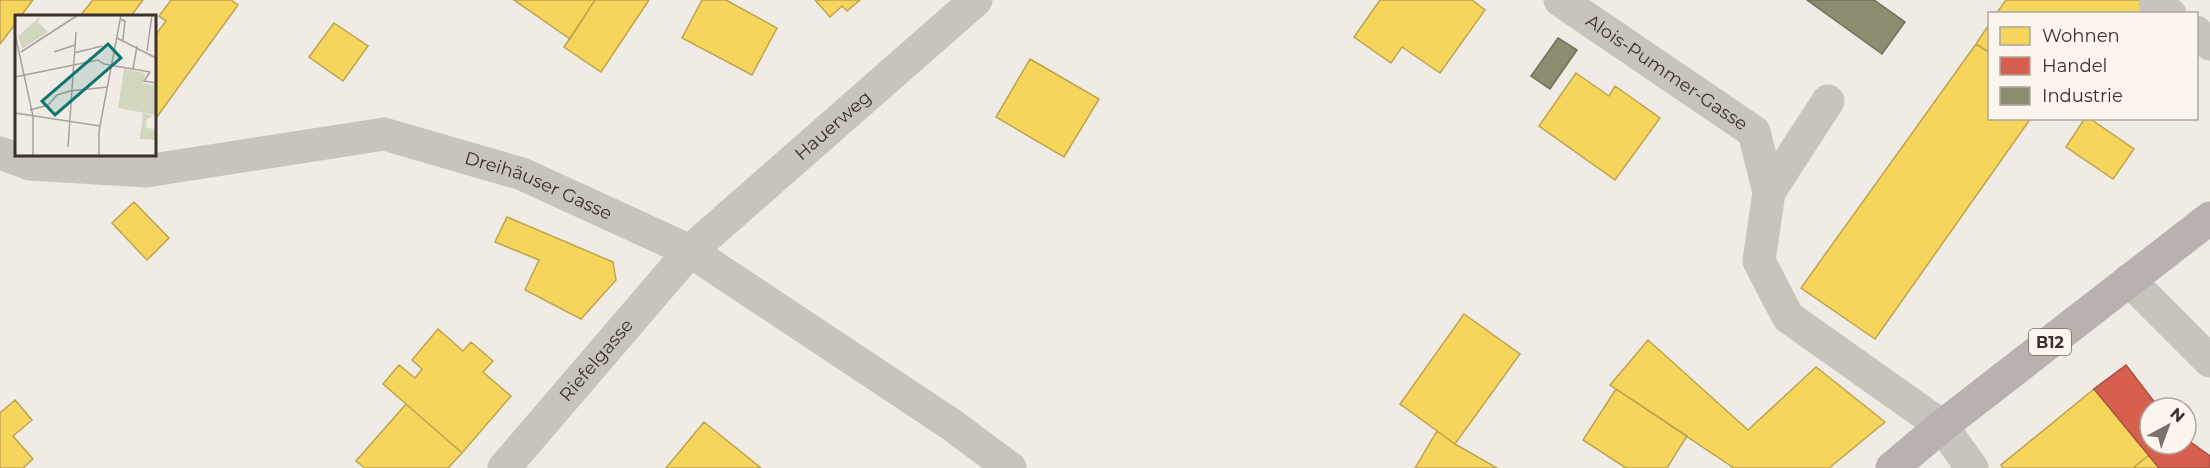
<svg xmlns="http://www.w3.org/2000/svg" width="2210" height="468" viewBox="0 0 2210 468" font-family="Montserrat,sans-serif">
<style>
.homes{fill:#f6d55c;stroke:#bea44d;stroke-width:1.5}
.shops{fill:#d6604d;stroke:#a85243;stroke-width:1.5}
.industry{fill:#8c8c6e;stroke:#74705a;stroke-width:1.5}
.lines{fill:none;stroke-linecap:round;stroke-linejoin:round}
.minor{stroke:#c9c3be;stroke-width:33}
.major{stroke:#b8b1ad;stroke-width:33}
.labels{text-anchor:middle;stroke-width:6;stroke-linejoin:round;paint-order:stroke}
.shield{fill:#fbf5ee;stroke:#756b66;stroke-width:1.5}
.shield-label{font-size:16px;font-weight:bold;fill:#3b302b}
.street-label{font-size:18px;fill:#3b302b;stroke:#fbf5ee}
.inset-road{fill:none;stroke:#a8a09b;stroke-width:1.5}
.view{fill:#0f766e;fill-opacity:0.15;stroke:#0f766e;stroke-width:3}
.inset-edge{fill:none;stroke:#3b302b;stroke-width:3}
</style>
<rect width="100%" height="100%" fill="#f0ebe5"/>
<path class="homes" d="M0,0H33L21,16H16V23L0,44Z
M93,0H143L131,16H80Z
M171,0H231L238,5L154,121V37L166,21L159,16Z
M514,0H595L570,39Z
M595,0H649L601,72L564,47Z
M702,0H726L777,28L752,75L682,38Z
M815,0H860L847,11L842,6L830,17Z
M1380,0H1472L1485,10L1440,73L1402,47L1391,63L1354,37Z
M2006,0H2157L2147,14H1996Z
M334,23L368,46L343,81L309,57Z
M1990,23V53L1976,44Z
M1976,44L1990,53V118H2031L1875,339L1801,288Z
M1030,59L1099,99L1064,157L996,117Z
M1576,73L1609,96L1615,86L1660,118L1615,180L1539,126Z
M2085,118H2089L2134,149L2113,179L2066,147Z
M134,202L169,238L147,260L112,223Z
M507,217L613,262L616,280L581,319L525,290L539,260L495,242Z
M1464,314L1520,354L1455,444L1400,404Z
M438,329L463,351L471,342L493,361L483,372L511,396L462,453L383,384L399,365L415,378L422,369L412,360Z
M1648,340L1748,430L1816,367L1885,422L1829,468H1734L1610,385Z
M1616,389L1687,436L1667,468H1626L1583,440Z
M2094,389L2149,455L2133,468H2003L2001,465Z
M15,400L32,420L13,436L33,459L23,468H0V413Z
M406,404L462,453L448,468H365L356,461Z
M704,422L761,468H666Z
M1437,431L1455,444L1497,468H1415Z
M2149,455L2159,468H2133Z"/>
<path class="shops" d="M2126,365L2159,408H2150V444H2186V439L2210,456V468H2159L2094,389Z"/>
<path class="industry" d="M1807,0H1874L1905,22L1882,54Z
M1558,38L1577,50L1550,89L1531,76Z"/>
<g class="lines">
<g class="minor">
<path id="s1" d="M1560,0L1754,132L1769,192L1759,261L1788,317L1942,426L1972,468"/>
<path d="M2155,3L2170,14"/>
<path d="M2196,32L2210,44"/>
<path id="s2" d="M0,153L30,164L146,171L384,134L522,174L690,251L952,425L1010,468"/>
<path d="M1769,192L1828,101"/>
<path d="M2129,280L2210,361"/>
<path id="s3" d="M504,468L690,251L976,0"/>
</g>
<path class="major" d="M1892,468L1942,426L2210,218"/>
</g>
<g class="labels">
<rect class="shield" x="2029" y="329" width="42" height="26" rx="4.5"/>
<g class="shield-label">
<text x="2050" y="348">B12</text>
</g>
<g class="street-label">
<text dy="6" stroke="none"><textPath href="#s1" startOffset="129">Alois-Pummer-Gasse</textPath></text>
<text dy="6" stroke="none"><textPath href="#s3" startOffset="476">Hauerweg</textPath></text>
<text dy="6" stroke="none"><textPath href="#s2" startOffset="552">Dreihäuser Gasse</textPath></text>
<text dy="6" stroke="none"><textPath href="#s3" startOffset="142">Riefelgasse</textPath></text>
</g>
</g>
<g transform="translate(15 15)">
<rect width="141" height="141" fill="#f0ebe5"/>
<path d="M26,1L23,7L33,17L7,34L3,21ZM109,54L130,58L128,68L141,71V100L103,93ZM128,98L138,101L132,104L131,113L141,114V125L125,124Z" fill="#d1d6bf"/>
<path class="inset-road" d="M105,4L110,6L108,25M0,19L18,101V141M102,23L141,43M132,36L137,0M6,37L63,0M39,37L60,30M59,38L87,31M118,54L122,31M0,62L83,45L89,49L135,57L129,66L141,68M15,95L33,90L42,80L55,76L93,72M0,98L85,111M53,132L61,17M84,141V116L106,0"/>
<path class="view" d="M93,29L106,43L40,100L27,86Z"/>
<rect width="141" height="141" class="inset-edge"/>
</g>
<rect x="1988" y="12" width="210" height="108" fill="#fbf5ee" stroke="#aea6a0" stroke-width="1.5"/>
<rect x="2000" y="27" width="30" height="18" fill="#f6d55c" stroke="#aea6a0" stroke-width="1.5"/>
<text x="2042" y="42" font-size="18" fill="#3b302b">Wohnen</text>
<rect x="2000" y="57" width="30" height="18" fill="#d6604d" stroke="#aea6a0" stroke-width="1.5"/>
<text x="2042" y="72" font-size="18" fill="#3b302b">Handel</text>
<rect x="2000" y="87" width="30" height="18" fill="#8c8c6e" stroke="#aea6a0" stroke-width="1.5"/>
<text x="2042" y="102" font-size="18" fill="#3b302b">Industrie</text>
<g transform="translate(2168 426) rotate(41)"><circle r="28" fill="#fbf5ee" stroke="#aea6a0" stroke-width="1.5"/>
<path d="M0-4.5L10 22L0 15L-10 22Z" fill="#7a716c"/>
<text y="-9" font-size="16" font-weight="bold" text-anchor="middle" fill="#3b302b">N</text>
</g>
</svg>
